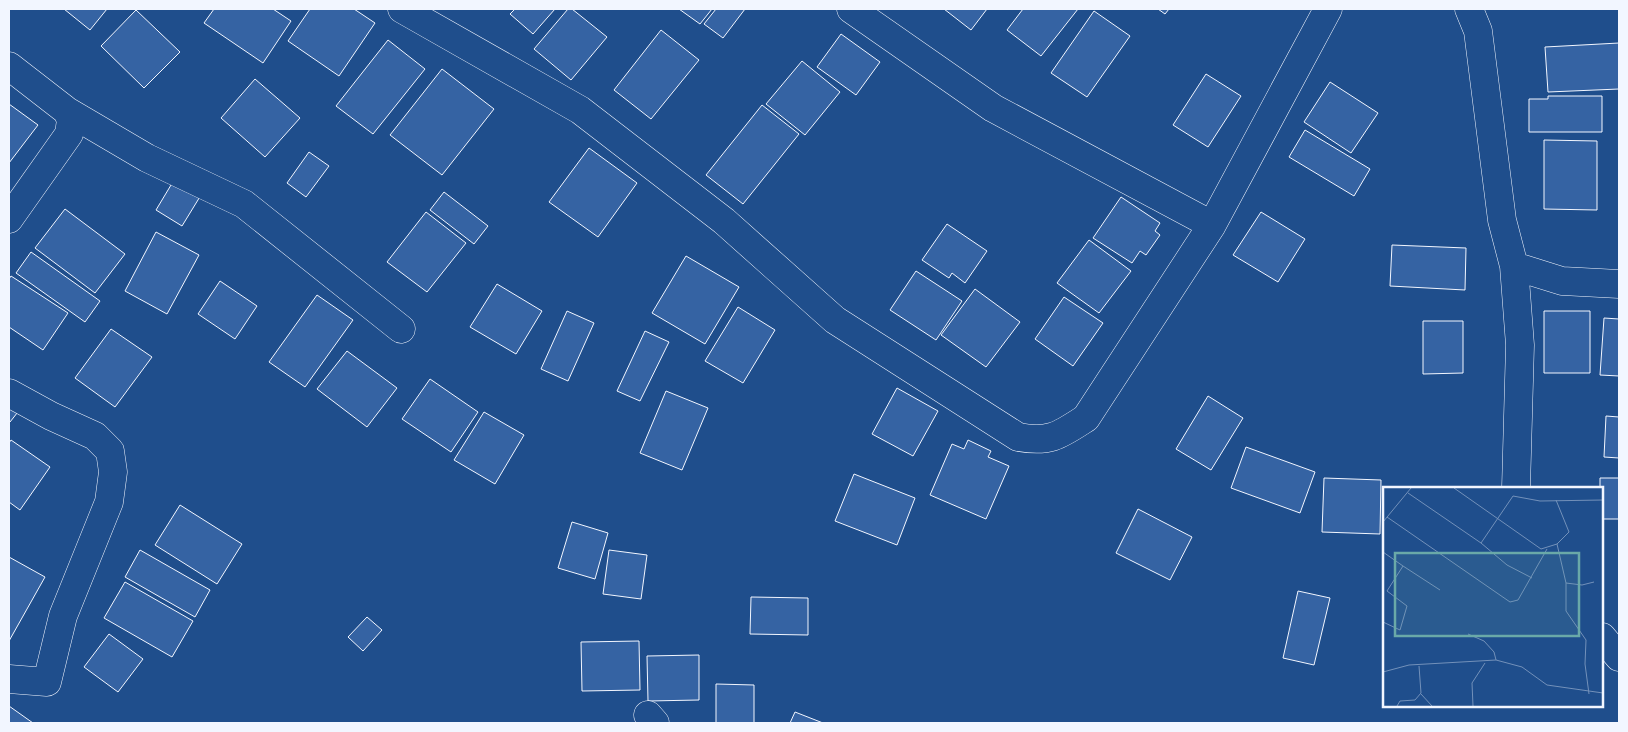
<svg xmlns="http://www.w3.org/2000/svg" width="1628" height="732" viewBox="0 0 1628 732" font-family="'Asap Condensed',sans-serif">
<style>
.building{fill:#3563a3;stroke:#f2f6ff}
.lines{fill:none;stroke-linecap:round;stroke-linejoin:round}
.minor-casing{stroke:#f2f6ff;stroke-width:29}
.minor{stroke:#1f4e8c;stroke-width:28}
.inset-road{fill:none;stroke:#7391ba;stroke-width:1}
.view{fill:#6aa9a8;fill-opacity:0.15;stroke:#6aa9a8;stroke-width:2.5}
.inset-edge{fill:none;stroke:#f2f6ff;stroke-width:2.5}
</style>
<rect width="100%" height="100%" fill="#1f4e8c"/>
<path class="building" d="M64,9H107L90,30Z
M214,9H273L291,21L263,63L204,23Z
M310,9H354L375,23L339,76L288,41Z
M515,9H555L533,34L510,14Z
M568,9H572L607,37L571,80L534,49Z
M679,9H712L700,24Z
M716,9H745L723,38L704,24Z
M944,9H987L971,30Z
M1023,9H1078L1041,56L1007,30Z
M1158,9H1169L1165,14Z
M136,10L180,52L144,88L101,46Z
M1094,11L1130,36L1087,97L1051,73Z
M661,30L699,60L651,119L614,90Z
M841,34L880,62L856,95L817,67Z
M388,40L425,69L373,134L336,106Z
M1619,43V89L1548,92L1545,47Z
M802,61L840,92L805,135L766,104Z
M442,69L494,109L442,175L390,135Z
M1206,74L1241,96L1208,147L1173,125Z
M255,79L300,118L265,157L221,118Z
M1330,82L1378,113L1351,153L1304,122Z
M1548,96H1602V132H1529V99H1548Z
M9,104L38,125L9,163Z
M762,105L799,134L743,204L706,175Z
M1305,130L1370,169L1354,196L1289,157Z
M1544,140L1597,141V210L1544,209Z
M589,148L637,183L598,237L549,202Z
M309,152L329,166L306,197L287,183Z
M174,180L201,195L182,226L156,210Z
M444,192L488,226L474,244L430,210Z
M1121,197L1160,223L1155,231L1160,235L1146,255L1140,251L1132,263L1093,238Z
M65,209L125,254L95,293L35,248Z
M426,212L466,243L427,292L387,262Z
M1261,212L1305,239L1278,282L1233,255Z
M947,224L987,251L965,283L952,273L949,278L922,260Z
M156,232L199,255L167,314L125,291Z
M1089,240L1131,271L1099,313L1057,283Z
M1392,245L1466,248L1465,290L1390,286Z
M31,252L100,301L85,322L16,273Z
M686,256L739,287L705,344L652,313Z
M916,271L962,301L936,340L890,310Z
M11,276L68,313L43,350L9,327V279Z
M220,281L257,306L235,339L198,314Z
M497,284L542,311L516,354L470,327Z
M975,289L1020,322L986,367L941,335Z
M317,295L353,320L305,387L269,362Z
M1064,297L1103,323L1073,366L1035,339Z
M738,307L775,330L743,383L705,361Z
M567,311L594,323L568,381L541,369Z
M1544,311H1590V373H1544Z
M1604,318L1619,319V376L1600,375Z
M1423,321H1463V373L1423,374Z
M111,329L152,357L115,407L75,378Z
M645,331L669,342L640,401L617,391Z
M347,351L397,388L367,427L317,389Z
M430,379L478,412L451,452L402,419Z
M897,388L938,411L913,456L872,434Z
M666,391L708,408L682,470L640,453Z
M1208,396L1243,418L1211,470L1176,449Z
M9,400L21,408L10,422L9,421Z
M484,412L524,435L495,484L454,460Z
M1606,416L1619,417V458L1604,457Z
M11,440L50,467L20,510L9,502V443Z
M968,440L991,451L988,457L1009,466L986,519L930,495L952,444L964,449Z
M1246,447L1315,472L1300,513L1231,488Z
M854,474L915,498L897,545L835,521Z
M1324,478L1381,480L1380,534L1322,532Z
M1600,478H1619V519H1602V488H1600Z
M180,505L242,544L217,584L155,545Z
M1138,509L1192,537L1170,580L1116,553Z
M572,522L608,533L595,579L558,568Z
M140,550L210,590L195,617L125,577Z
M609,550L647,555L641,599L603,594Z
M9,557L45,577L9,641Z
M125,582L193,621L172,657L104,618Z
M1298,591L1330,598L1314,665L1283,658Z
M751,597L808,598V635L750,634Z
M367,617L382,630L363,651L348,637Z
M109,634L143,659L118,692L84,667Z
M639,641L640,690L582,691L581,642Z
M699,655V700L648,701L647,656Z
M716,684L754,685V723H716Z
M9,706L33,723H9Z
M795,712L823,723H790Z"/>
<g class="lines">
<g class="minor-casing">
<path id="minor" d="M402,9L580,110L724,221L835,320L1018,437C1050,443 1060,435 1086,418L1212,225L1328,9
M851,9L993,108L1212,225
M1469,9L1478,31L1502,220L1514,266L1562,281L1619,284
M9,66L67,111L71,120L69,134L9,219
M67,111L147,158L244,204L401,329
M1514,266L1520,345L1516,488
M9,393L51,416L95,436L110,451L113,472L109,502L63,616L47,682L9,679
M1602,637L1619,657
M648,715L655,723"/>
</g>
<use href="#minor" class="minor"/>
</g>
<g transform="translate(1383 487)">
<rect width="220" height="220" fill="#1f4e8c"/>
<path class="inset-road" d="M71,1L158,62L174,57L186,45L173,13M25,6L98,56L130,9L157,14L220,13M4,30L127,115L135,113L164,62M0,35L28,1M98,56L124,78L149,91M174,57L183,96L199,98L211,95M0,65L20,79L4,104L24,119L17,143L0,135M20,79L57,103M183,96V124L203,153L202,177L206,207M85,147L101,154L111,165L113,173M0,185L26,178L113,173L139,180L164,198L220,206M38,207L49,219M14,219L17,214L32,213L38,206L36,179M90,219L89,196L102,176"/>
<path class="view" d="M12,66H196V149H12Z"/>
<rect width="220" height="220" class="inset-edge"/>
</g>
<rect width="1628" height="732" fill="none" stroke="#f2f6ff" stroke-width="20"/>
</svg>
